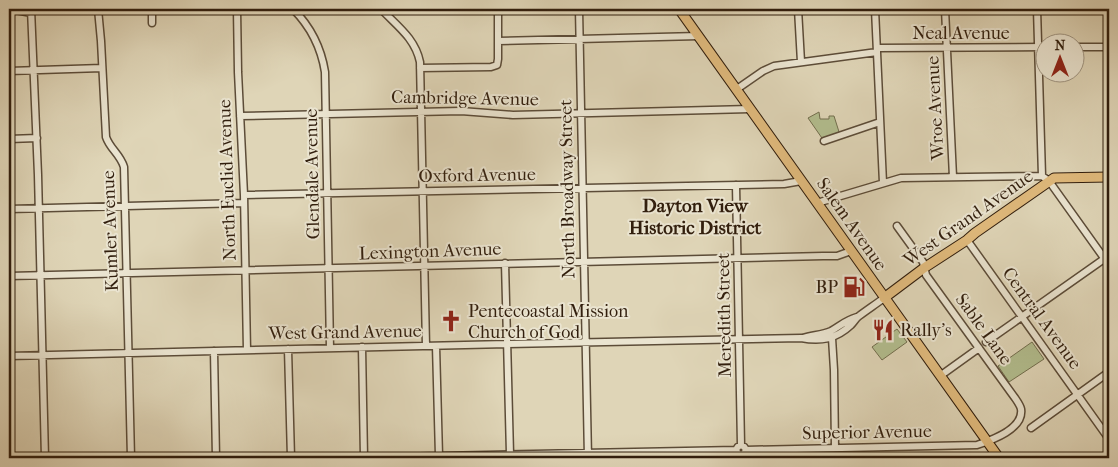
<svg xmlns="http://www.w3.org/2000/svg" width="1118" height="467" viewBox="0 0 1118 467" font-family="'IM FELL French Canon',serif">
<style>
.green{fill:#b2bd8e;stroke:#726e4e}
.lines{fill:none;stroke-linecap:round;stroke-linejoin:round}
.minor-casing{stroke:#5c4c38;stroke-width:9}
.major-casing{stroke:#311e0d;stroke-width:11}
.minor{stroke:#eae4d0;stroke-width:6}
.major{stroke:#e0ba7c;stroke-width:9}
.labels{text-anchor:middle;stroke-width:4;stroke-linejoin:round;paint-order:stroke}
.street-label{font-size:18px;fill:#311e0d;stroke:#eae4d0}
.poi-label{font-size:18px;fill:#311e0d;stroke:#eae4d0;text-anchor:start}
.neighbourhood-label{font-size:19px;font-weight:bold;fill:#311e0d;stroke:#eae4d0}
</style>
<rect width="100%" height="100%" fill="#dfd5b7"/>
<filter id="stains"><feTurbulence type="fractalNoise" baseFrequency=".004" numOctaves="4"/><feColorMatrix values="0 0 0 0 .2 0 0 0 0 .09 0 0 0 0 .02 0 0 0 .5 -.17"/></filter>
<radialGradient id="worn" r=".72"><stop offset=".6" stop-color="#630" stop-opacity="0"/><stop offset="1" stop-color="#630" stop-opacity=".3"/></radialGradient>
<path class="green" d="M819,112L820,119H829V116H834L840,135L824,141L808,118Z
M897,329L907,342L882,360L872,347Z
M1032,342L1044,359L1009,382L998,366Z"/>
<g class="lines">
<g class="minor-casing">
<path id="minor" d="M11,9L31,13
M31,9L38,175L45,458
M98,9L101,41L106,137C110,149 120,154 124,167L131,458
M237,9L238,72L244,195L247,350
M293,9C311,27 321,47 325,72L330,348
M381,9C397,26 415,38 420,62L426,346
M579,9L588,458
M798,9L801,62
M875,9L883,183
M945,9L953,177
M1037,9L1042,176L1049,181L1109,265
M152,23V9
M498,41L699,36
M1076,47H1109
M877,48L1046,47
M420,68L491,67L497,65L498,59V9
M9,71L102,68
M737,89L763,71L774,66L877,52
M240,116L461,111L513,115L750,109
M9,139L37,138
M824,141L880,122
M736,185L741,445
M244,195L784,184L801,181
M817,203L901,178L1042,176
M9,209L244,203
M967,240L1109,439
M505,263L510,454
M9,276L823,256H837L851,251
M803,338C812,335 822,335 831,331C840,326 846,320 857,317
M832,338L834,370L835,448
M986,342L1104,259
M436,346L439,456
M362,347L364,458
M288,349L291,458
M214,351L216,458
M9,356L507,344L801,338C821,342 836,339 851,325C854,322 856,318 859,316C867,310 876,304 884,298
M940,376L979,348
M1031,428L1109,372
M736.5 450a4.5 4.5 0 1 1 9 0a4.5 4.5 0 1 1-9 0Z
M746,450L977,445C992,440 1024,429 1021,409C1020,405 1017,401 1015,398L926,275L923,262L897,226
M362,458L439,456L736,450"/>
</g>
<g class="major-casing">
<path id="major" d="M679,9L999,458
M884,298L924,268L967,240L975,233L1054,178L1109,177"/>
</g>
<use href="#minor" class="minor"/>
<use href="#major" class="major"/>
</g>
<defs>
<g id="fuel-bare" transform="scale(1.725)"><path d="M-5.5-6h7V0h2V4h1.3V-2.5L3-4.5l.8-.8L6-3V5H2.5V1h-1V6h-7ZM-4.2-4.7v3.2H.2V-4.7Z" fill="#8f2418" stroke="#eae4d0" stroke-width="2.5" paint-order="stroke"/></g>
<g id="church-bare" transform="scale(1.725)"><path d="M-1.2-6h2.4v3.5h3.3v2.4h-3.3V6h-2.4V-.1h-3.3v-2.4h3.3Z" fill="#8f2418" stroke="#eae4d0" stroke-width="2.5" paint-order="stroke"/></g>
<g id="restaurant-bare" transform="scale(1.725)"><path d="M-5-6h1v4h1v-4h1v4h1v-4h1v5L-1.5 .5V6h-2V.5L-5-1ZM5-6V6H3V1.5H1.5Q1.5-4 5-6Z" fill="#8f2418" stroke="#eae4d0" stroke-width="2.5" paint-order="stroke"/></g>
</defs>
<g fill-rule="evenodd">
<use href="#fuel-bare" x="854" y="287"/>
<use href="#church-bare" x="451" y="321"/>
<use href="#restaurant-bare" x="883" y="330"/>
</g>
<g class="labels">
<g class="street-label">
<text x="961" y="39">Neal Avenue</text>
<text transform="translate(465 98) rotate(1)" y="6">Cambridge Avenue</text>
<text transform="translate(935 108) rotate(-93)" y="6">Wroe Avenue</text>
<text transform="translate(312 174) rotate(-91)" y="6">Glendale Avenue</text>
<text transform="translate(477 175) rotate(-1)" y="6">Oxford Avenue</text>
<text transform="translate(227 180) rotate(-92)" y="6">North Euclid Avenue</text>
<text transform="translate(567 189) rotate(-91)" y="6">North Broadway Street</text>
<text transform="translate(968 218) rotate(-35)" y="6">West Grand Avenue</text>
<text transform="translate(852 224) rotate(55)" y="6">Salem Avenue</text>
<text transform="translate(110 231) rotate(-92)" y="6">Kumler Avenue</text>
<text transform="translate(430 251) rotate(-2)" y="6">Lexington Avenue</text>
<text transform="translate(724 315) rotate(-91)" y="6">Meredith Street</text>
<text transform="translate(1042 318) rotate(54)" y="6">Central Avenue</text>
<text transform="translate(984 329) rotate(54)" y="6">Sable Lane</text>
<text transform="translate(345 332) rotate(-1)" y="6">West Grand Avenue</text>
<text transform="translate(867 432) rotate(-1)" y="6">Superior Avenue</text>
</g>
<g class="poi-label">
<text x="838" y="293" text-anchor="end">BP</text>
<text x="468" y="317">Pentecoastal Mission<tspan x="468" dy="21">Church of God</tspan></text>
<text x="900" y="336">Rally's</text>
</g>
<g class="neighbourhood-label">
<text x="695" y="212">Dayton View<tspan x="695" dy="22">Historic District</tspan></text>
</g>
</g>
<rect width="1118" height="467" fill="none" stroke="#dfd5b7" stroke-width="30"/>
<rect x="10" y="10" width="1098" height="447" fill="none" stroke="#311e0d" stroke-width="2.5"/>
<rect x="15" y="15" width="1088" height="437" fill="none" stroke="#311e0d"/>
<g transform="translate(1060 58)"><circle r="24" fill="#eae4d0" stroke="#a09582"/>
<path d="M0-4L9 19L0 12L-9 19Z" fill="#8f2418"/>
<text y="-8" font-size="14" font-weight="bold" text-anchor="middle" fill="#311e0d">N</text>
</g>
<rect width="100%" height="100%" filter="url(#stains)"/>
<rect width="100%" height="100%" fill="url(#worn)"/>
</svg>
